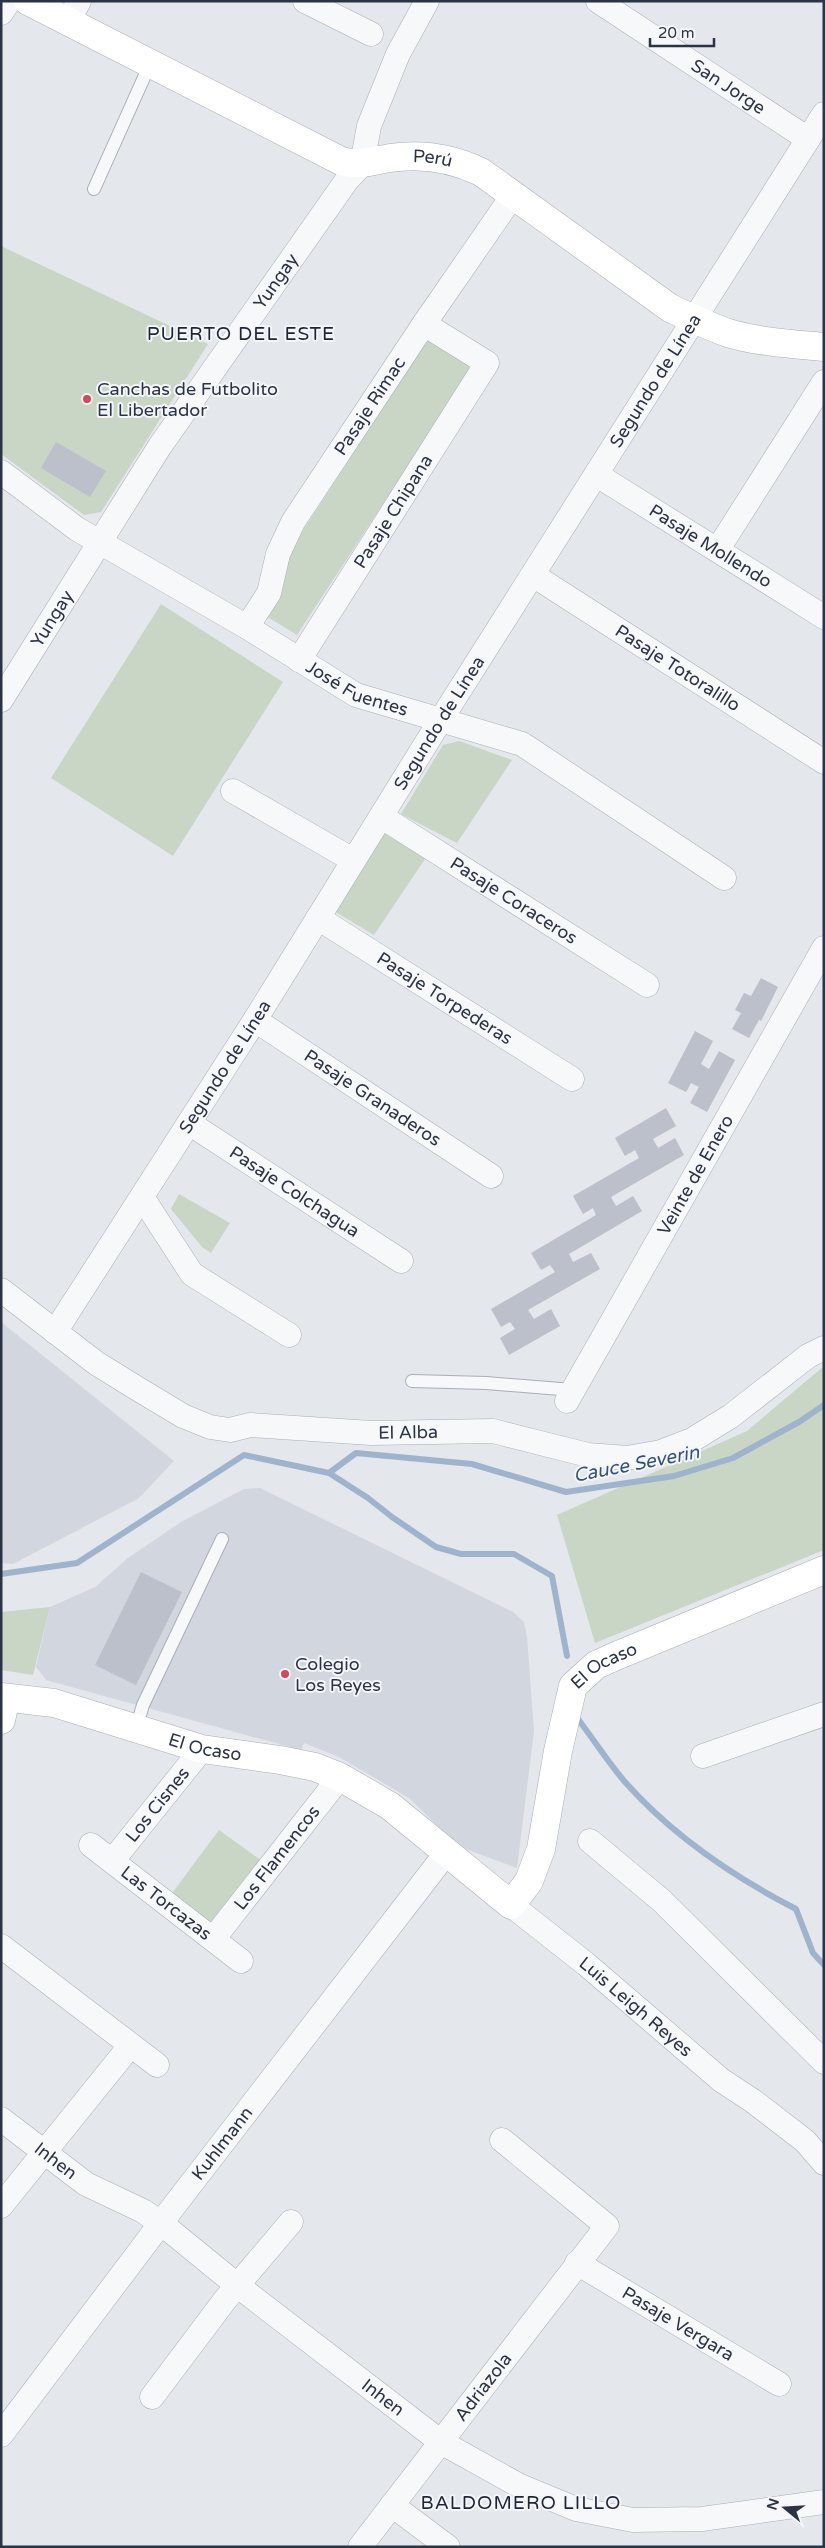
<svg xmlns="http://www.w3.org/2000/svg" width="825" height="2548" viewBox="0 0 825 2548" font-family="'Varela Round',sans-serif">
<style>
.built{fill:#d2d6de}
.green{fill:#c9d6c5}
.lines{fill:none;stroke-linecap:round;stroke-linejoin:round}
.stream{stroke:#9fb4cc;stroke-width:6}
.building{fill:#bbc0ca}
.lane-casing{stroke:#a9aeb7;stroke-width:14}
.street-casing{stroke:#a9aeb7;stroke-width:25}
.secondary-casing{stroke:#a9aeb7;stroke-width:29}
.lane{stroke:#f7f8fa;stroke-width:12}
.street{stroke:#f7f8fa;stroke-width:24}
.secondary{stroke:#fff;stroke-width:28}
.poi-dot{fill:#d1495b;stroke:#f4f6f9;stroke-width:2}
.labels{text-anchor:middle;stroke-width:4;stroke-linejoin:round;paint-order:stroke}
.street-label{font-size:18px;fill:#2b3445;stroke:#f4f6f9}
.poi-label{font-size:18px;fill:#2b3445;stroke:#f4f6f9;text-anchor:start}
.neighbourhood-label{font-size:19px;letter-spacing:1px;fill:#1d2536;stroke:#f4f6f9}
.water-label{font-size:19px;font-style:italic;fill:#34527a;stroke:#f4f6f9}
</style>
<rect width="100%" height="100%" fill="#e4e7ec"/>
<path class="built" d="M1,1322L174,1461L139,1498L13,1564L1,1563Z
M260,1488L513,1612L524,1622L527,1637L534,1731L517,1868L458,1846L409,1798L339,1757L304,1743L301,1750L46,1680L36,1667L50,1607L95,1587L128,1558L181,1522L244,1489Z"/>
<path class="green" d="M1,246L208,344L101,512L84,515L1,454Z
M427,340L468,361L470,371L297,635L266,616L291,549Z
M161,604L283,682L173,856L51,778Z
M459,741L512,760L457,843L401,814L443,745Z
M384,833L427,856L374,935L334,911Z
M179,1194L230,1223L211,1253L202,1247L171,1209Z
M824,1366V1550L595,1643L557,1515L747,1431Z
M50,1607L33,1675L1,1670V1612Z
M219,1830L262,1861L213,1928L170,1896Z"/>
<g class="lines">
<path class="stream" d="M329,1473L356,1453L472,1464L566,1492L674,1476L733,1458L799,1422L824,1405
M1,1574L77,1563L244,1455L329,1473L368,1498L392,1517L436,1547L461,1554H514L552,1576L567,1656
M575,1715C592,1737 607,1761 625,1782C672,1835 734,1877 796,1909L813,1953L824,1965"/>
</g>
<path class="building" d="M56,442L106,471L90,497L41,468Z
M761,978L778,987L761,1021L759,1020L749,1038L732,1029L741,1013L735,1010L744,993L751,996Z
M695,1031L713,1041L701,1064L709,1069L719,1051L735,1060L707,1112L690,1103L699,1087L691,1083L686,1092L668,1083Z
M666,1108L676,1126L653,1139L658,1148L675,1138L684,1155L611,1197L616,1206L633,1196L642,1211L569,1254L573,1262L591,1253L600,1269L528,1310L534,1319L551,1309L560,1326L509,1355L500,1338L515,1329L510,1322L501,1327L491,1309L555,1272L550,1265L541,1270L531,1253L596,1215L593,1208L583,1214L573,1196L639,1158L635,1150L625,1156L615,1138Z
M141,1572L182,1592L136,1685L95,1665Z"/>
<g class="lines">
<g class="lane-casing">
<path id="lane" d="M94,189L150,64
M412,1381L486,1383L573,1390
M136,1729L143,1705L222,1539"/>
</g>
<g class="street-casing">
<g id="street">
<path d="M305,1L371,34"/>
<path id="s1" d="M598,1L808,139"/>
<path d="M1,13L9,1"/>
<path d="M68,22L79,1"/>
<path id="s2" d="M1,472L77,529L247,627L356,695L522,744L724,878"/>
<path id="s3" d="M597,475L824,617"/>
<path d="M718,549L824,382"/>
<path id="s4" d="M533,575L824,762"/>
<path id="s5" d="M247,627L269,593L278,554L293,522L424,324L513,195"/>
<path id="s6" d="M299,660L487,363L424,324"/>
<path id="s7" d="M1,700L160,446L347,180L362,164L369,126L398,54L427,1"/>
<path d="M233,791L353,860"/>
<path id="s8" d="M382,817L647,985"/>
<path id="s9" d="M318,918L572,1079"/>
<path id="s10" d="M255,1020L491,1176"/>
<path id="s11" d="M189,1123L401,1261"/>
<path d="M142,1197L192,1274L289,1335"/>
<path id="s12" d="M1,1290L96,1363L138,1389L183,1416L210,1427L230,1430L250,1425L371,1433L493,1431L588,1455L627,1458L661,1452L692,1440L731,1416L808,1356L824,1348"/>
<path id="s13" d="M55,1332L255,1020L440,721L824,114"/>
<path id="s14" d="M567,1401L824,948"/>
<path d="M703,1756L824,1714"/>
<path d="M590,1841L662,1901L824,2062"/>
<path id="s15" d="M91,1845L241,1961"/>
<path id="s16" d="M113,1860L202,1749"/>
<path id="s17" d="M511,1905L586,1964L721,2080L753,2101L805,2141L824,2163"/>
<path id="s18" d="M214,1938L340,1777"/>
<path d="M1,1946L157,2065"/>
<path id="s19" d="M1,2119L86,2184L143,2211L162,2224L238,2286L441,2442L518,2485L576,2509L633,2520L702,2519L824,2502"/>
<path d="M1,2206L130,2046"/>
<path id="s20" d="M577,2263L779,2384"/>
<path d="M152,2397L225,2300L291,2222"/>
<path id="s21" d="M1,2435L167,2215L447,1852"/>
<path d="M392,2505L448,2547"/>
<path id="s22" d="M360,2547L607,2226L502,2140"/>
</g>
</g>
<g class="secondary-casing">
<g id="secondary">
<path id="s23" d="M28,1L341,161C359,166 372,161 390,158C423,153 452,158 481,172L670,308C689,317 708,326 728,333C758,342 792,344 824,347"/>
<path id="s24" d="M1,1697L54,1703L202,1749L280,1760L315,1767L340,1777L390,1806L511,1905L529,1881L541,1849L558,1751L573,1686L596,1665L616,1656L824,1570"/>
<path d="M1,1720L6,1698"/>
</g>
</g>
<use href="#lane" class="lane"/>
<use href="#street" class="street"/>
<use href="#secondary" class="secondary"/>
</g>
<g class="poi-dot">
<circle cx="87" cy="399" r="5"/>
<circle cx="285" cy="1674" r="5"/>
</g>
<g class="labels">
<g class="street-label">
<text dy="6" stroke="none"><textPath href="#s1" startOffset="156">San Jorge</textPath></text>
<text dy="6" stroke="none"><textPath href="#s23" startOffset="444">Perú</textPath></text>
<text dy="6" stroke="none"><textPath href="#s7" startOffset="501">Yungay</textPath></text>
<text dy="6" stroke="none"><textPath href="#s13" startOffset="1125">Segundo de Línea</textPath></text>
<text dy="6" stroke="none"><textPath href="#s5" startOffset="255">Pasaje Rimac</textPath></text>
<text dy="6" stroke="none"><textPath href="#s6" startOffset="176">Pasaje Chipana</textPath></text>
<text dy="6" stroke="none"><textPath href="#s3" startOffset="134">Pasaje Mollendo</textPath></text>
<text dy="6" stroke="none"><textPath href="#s7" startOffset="96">Yungay</textPath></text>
<text dy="6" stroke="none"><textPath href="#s4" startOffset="172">Pasaje Totoralillo</textPath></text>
<text dy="6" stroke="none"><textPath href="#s2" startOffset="418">José Fuentes</textPath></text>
<text dy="6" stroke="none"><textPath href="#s13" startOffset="720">Segundo de Línea</textPath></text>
<text dy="6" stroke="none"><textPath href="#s8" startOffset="156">Pasaje Coraceros</textPath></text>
<text dy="6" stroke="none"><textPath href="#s9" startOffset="150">Pasaje Torpederas</textPath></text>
<text dy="6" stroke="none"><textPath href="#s13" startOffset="315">Segundo de Línea</textPath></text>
<text dy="6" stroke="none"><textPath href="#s10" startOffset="141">Pasaje Granaderos</textPath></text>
<text dy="6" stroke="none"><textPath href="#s14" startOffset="260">Veinte de Enero</textPath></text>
<text dy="6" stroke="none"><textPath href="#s11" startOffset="126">Pasaje Colchagua</textPath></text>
<text dy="6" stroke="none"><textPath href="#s12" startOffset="450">El Alba</textPath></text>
<text dy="6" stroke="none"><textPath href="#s24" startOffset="832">El Ocaso</textPath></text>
<text dy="6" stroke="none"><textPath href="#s24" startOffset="211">El Ocaso</textPath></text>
<text dy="6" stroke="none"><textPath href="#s16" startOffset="71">Los Cisnes</textPath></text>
<text dy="6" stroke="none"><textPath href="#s18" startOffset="102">Los Flamencos</textPath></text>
<text dy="6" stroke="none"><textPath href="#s15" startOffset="95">Las Torcazas</textPath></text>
<text dy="6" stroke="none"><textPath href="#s17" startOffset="161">Luis Leigh Reyes</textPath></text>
<text dy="6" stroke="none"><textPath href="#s21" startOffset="366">Kuhlmann</textPath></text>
<text dy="6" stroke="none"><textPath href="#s19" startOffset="69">Inhen</textPath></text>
<text dy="6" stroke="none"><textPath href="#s20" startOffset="118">Pasaje Vergara</textPath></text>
<text dy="6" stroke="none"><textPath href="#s22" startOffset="202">Adriazola</textPath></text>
<text dy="6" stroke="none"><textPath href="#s19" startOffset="474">Inhen</textPath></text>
</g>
<g class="poi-label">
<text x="97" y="395">Canchas de Futbolito<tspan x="97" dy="21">El Libertador</tspan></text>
<text x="295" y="1670">Colegio<tspan x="295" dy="21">Los Reyes</tspan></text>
</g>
<g class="neighbourhood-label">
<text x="241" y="340">PUERTO DEL ESTE</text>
<text x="521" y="2509">BALDOMERO LILLO</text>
</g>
<g class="water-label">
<text transform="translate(636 1463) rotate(-11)" y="7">Cauce Severin</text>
</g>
</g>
<rect width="825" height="2548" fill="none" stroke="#2b3445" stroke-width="5"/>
<g transform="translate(785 2508) rotate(288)" stroke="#f4f6f9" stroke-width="4" paint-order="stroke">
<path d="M0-4L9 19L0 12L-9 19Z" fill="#2b3445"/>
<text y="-8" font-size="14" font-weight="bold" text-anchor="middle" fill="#2b3445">N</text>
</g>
<path d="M650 38v8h64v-8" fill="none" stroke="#2b3445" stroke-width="2.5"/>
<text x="658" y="38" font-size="15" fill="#2b3445" stroke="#f4f6f9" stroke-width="4" paint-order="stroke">20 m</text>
</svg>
